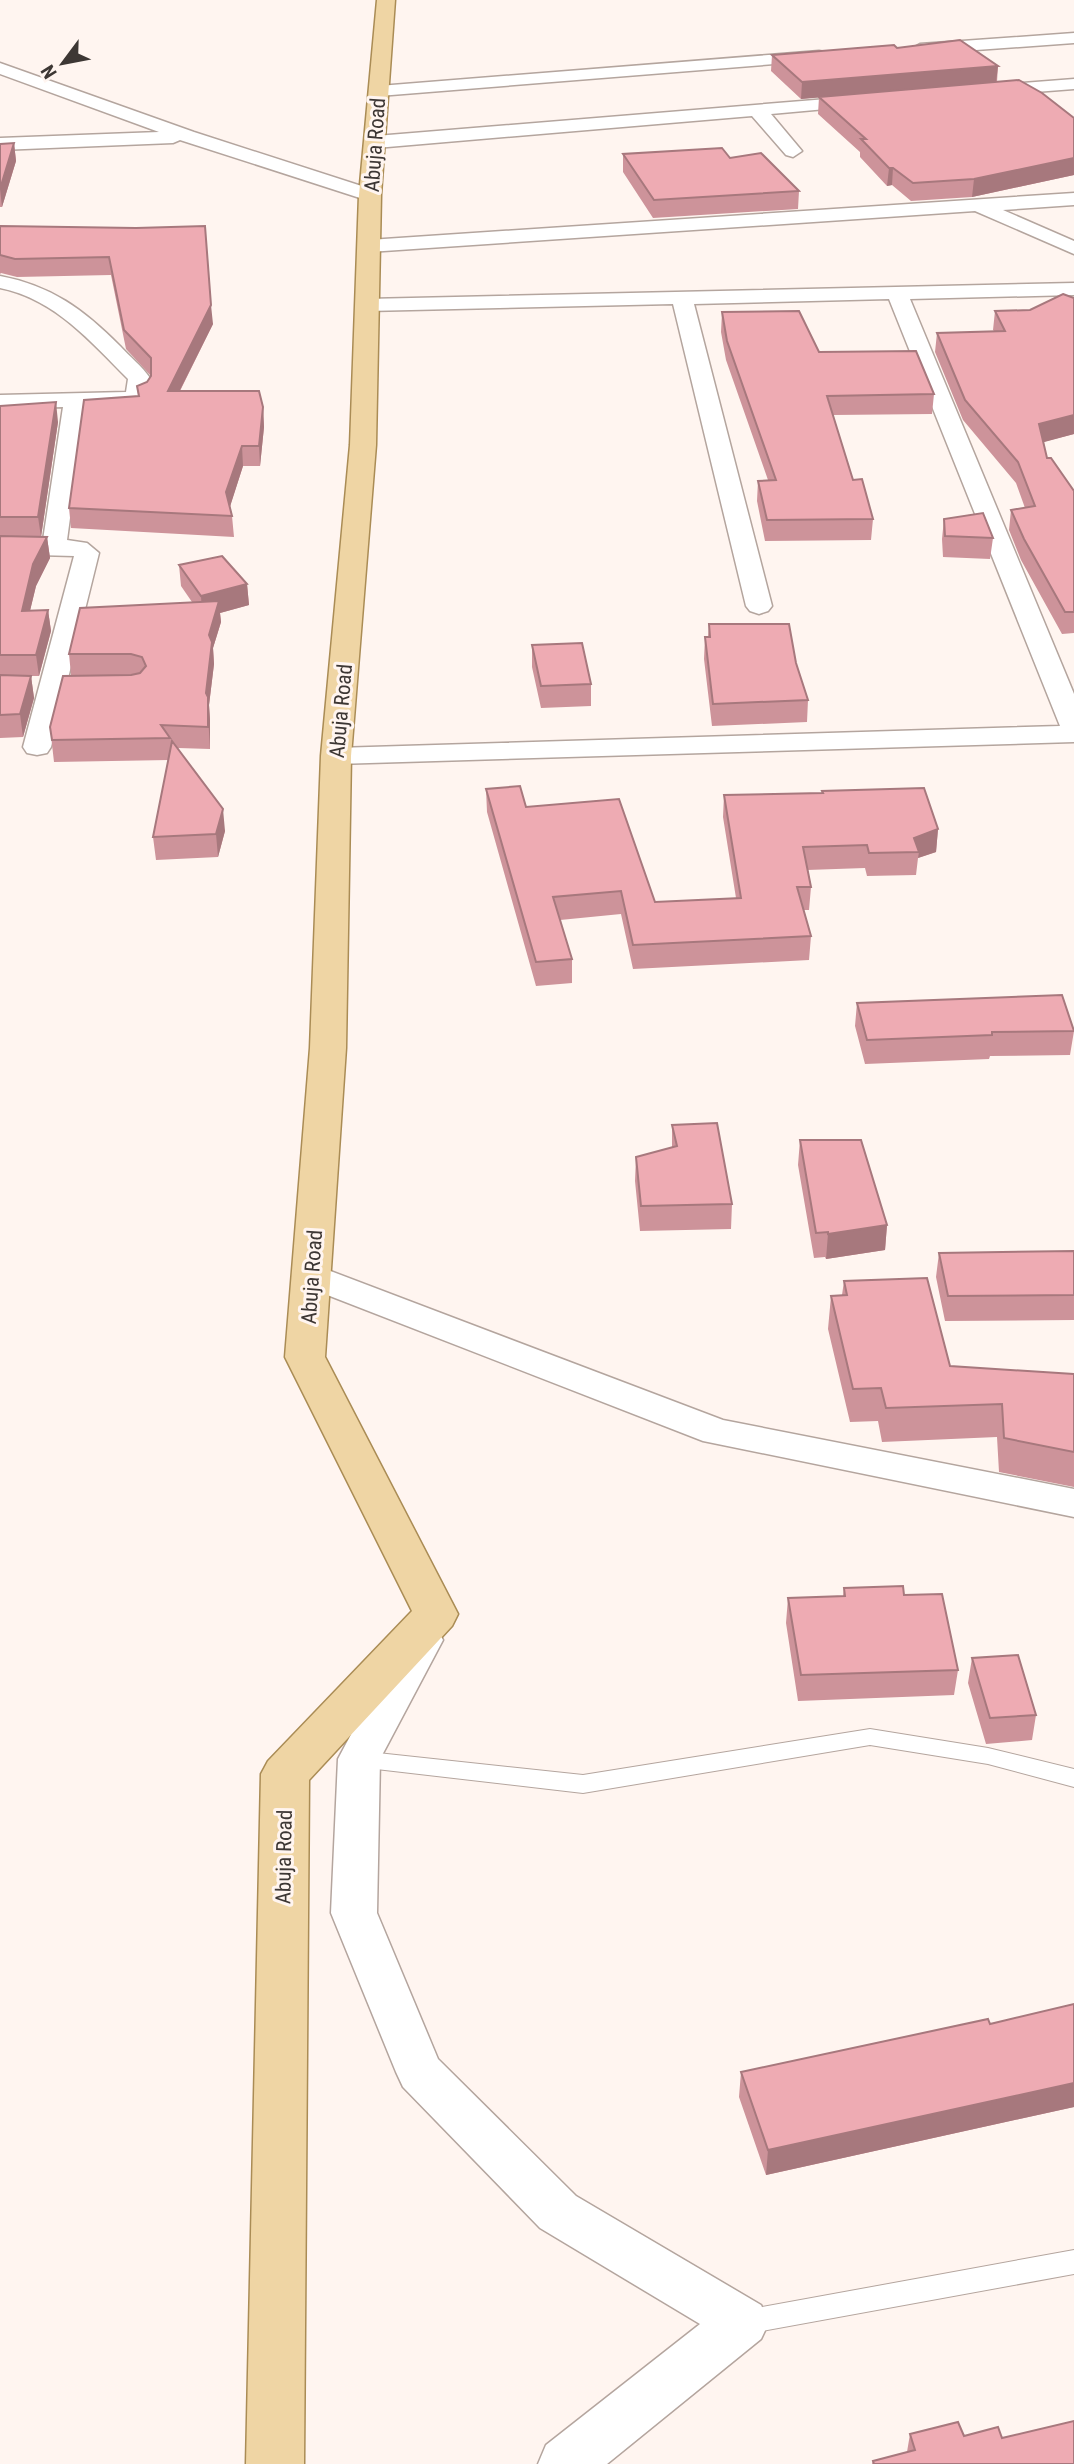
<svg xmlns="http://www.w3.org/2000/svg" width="1074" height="2464" viewBox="0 0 1074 2464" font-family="'Roboto Condensed',sans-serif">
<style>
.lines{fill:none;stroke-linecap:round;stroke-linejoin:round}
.service-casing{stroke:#b4a59e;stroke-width:2}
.minor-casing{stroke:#b4a59e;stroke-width:3}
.primary-casing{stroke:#aa8c55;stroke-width:3}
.service{fill:#fff;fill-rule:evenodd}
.minor{fill:#fff;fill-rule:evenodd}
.primary{fill:#efd5a4;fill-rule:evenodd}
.wall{fill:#cd939a}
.shaded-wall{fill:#a7787d}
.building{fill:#eeabb3;stroke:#a7787d;stroke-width:2}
.labels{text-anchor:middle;stroke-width:6;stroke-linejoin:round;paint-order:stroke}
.street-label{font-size:21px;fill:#3d3734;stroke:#fff5f0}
</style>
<rect width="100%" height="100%" fill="#fff5f0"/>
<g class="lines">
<g class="service-casing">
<path id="service" d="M870,1729L988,1748L1074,1769V1787L988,1764L870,1745L583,1793L359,1767L351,1765L348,1759L351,1753L359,1751L583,1775Z
M1074,2250V2274L746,2334L737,2331L733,2322L737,2313L746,2310Z"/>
</g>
<g class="minor-casing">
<path id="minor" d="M1074,33V43L920,54L911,49L920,44Z
M819,51L825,52L828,56L825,60L379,96L370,91L379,86Z
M0,63L194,132L377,191L380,195L370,201L363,199L180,140L173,143L0,150V138L159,132L0,74Z
M1074,79V89L986,96L977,91L986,86Z
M864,96L873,101L870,105L771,114L802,151L793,157L786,155L752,116L376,148L367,142L376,136Z
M1074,193V205L1003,210L1074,241V254L975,211L369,252L362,250L359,246L362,242L369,240Z
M0,276C52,286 83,309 120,346C130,357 142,366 150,378L151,394L148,399L131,406L85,407L67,540L87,543L99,553L51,747L47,753L37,755L27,753L23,747L74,556L0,554V540H43L63,407L0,409V395L126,392L128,379C91,342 55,299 0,288Z
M1074,283V295L910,299L1074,694V742L336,764L326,762L322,756L326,750L336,748L1060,726L889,299L694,304L772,606L768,611L759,614L750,611L746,606L673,304L367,311L360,309L357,305L360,301L367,299Z
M312,1264L723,1420L1074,1489V1517L703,1441L299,1284L294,1276L299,1268Z
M422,1624L437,1629L443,1640L380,1759L377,1913L438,2059L576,2196L761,2305L769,2322L761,2339L607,2464H538L546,2445L700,2324L540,2228L403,2087L396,2072L331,1913L338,1759L407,1629Z"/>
</g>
<g class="primary-casing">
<path id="primary" d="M377,0H395L381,195L376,445L351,756L346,1048L325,1357L458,1614L452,1626L309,1780L304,2464H246L261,1774L268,1761L412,1611L285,1357L310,1048L321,756L350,445L359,195Z"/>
</g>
<use href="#service" class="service"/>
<use href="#minor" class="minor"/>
<use href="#primary" class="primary"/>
</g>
<path class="wall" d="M897,48L998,66L997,82L1074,118V175L972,197L911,201L892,185L887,186L860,157V152L818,114L819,97L801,99L771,71L772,55Z
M14,143L16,161L2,207H0V144Z
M623,154L799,191L798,209L653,218L623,172Z
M0,226L136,228L213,324L180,391L263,407L264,427L260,466H243L230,506L232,516L234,537L71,528L69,508L138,396L137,386L147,382L151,376L126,349L111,275L17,277L1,273L0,274Z
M1074,298V434L1043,442L1047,458L1074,491V633L1062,634L1021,560L1009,530L1011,510L1025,508L1016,483L963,420L935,352L937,333L994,331L993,330L995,311L1030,310Z
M722,312L819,352L934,394L932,414L833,415L853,480L873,519L871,540L765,541L757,501L758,481L768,480L726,360L721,332Z
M0,406L58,422L41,537H47L50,558L36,586L30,610H48L51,631L39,676H31L34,698L23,737L0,738Z
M944,519L993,538L990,559L943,557L942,539Z
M179,565L247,584L249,605L220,613L221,622L213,648L214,664L209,705L210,720V749L178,748L225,831L218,857L156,860L153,837L169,760L54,762L50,727L71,675L69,654L192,602L181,586Z
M709,624L796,663L808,700L807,722L712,726L704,659L705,637H708Z
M532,645L591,684V706L541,708L532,667Z
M486,789L526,807L655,902L736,898L723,817L724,795L822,794V791L938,829L936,852L918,858L916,875L867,876L865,868L807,870L811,887L809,910H804L811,936L809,960L633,969L621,914L560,920L572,959V983L536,986L487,812Z
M857,1003L1074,1031L1070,1055L990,1056L989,1059L865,1064L855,1026Z
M672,1125L732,1204L731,1229L640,1231L635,1181L636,1157L672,1148Z
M800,1140L887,1225L885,1250L826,1259L825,1257L814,1258L798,1165Z
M1074,1251V1320L945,1321L936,1277L939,1253Z
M844,1281L950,1366L1074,1374V1487L999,1472L997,1437L882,1442L878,1421L850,1422L828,1329L831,1296L842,1295Z
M844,1588L904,1595L958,1670L954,1695L798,1701L786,1623L788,1598L843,1596Z
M972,1658L1036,1715L1032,1740L986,1744L968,1683Z
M1074,2004V2107L766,2175L739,2097L741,2072L990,2024Z
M910,2434L1002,2438L1074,2464H872L873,2461L907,2452Z"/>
<path class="shaded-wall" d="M998,66L996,83L801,99L802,82Z
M14,143L16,161L2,207L0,189Z
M1074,158V175L972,197L974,179Z
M889,168H893L892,185L887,186Z
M211,305L213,324L170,410L168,391Z
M56,402L58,422L41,537L38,517Z
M263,407L264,427L260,466L259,446Z
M1074,415V434L1037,444L1039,424Z
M242,446L243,466L228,513L226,492Z
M47,537L50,558L36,586L25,632L22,611L33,564Z
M247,584L249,605L220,613L221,622L213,648L214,664L209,705L210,720V749L201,596Z
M48,610L51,631L39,676L36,655Z
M31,676L34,698L23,737L20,714Z
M223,809L225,831L218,857L216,834Z
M938,829L936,852L918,858L919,852L914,838Z
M887,1225L885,1250L826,1259L828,1234Z
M1074,2083V2107L766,2175L768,2150Z"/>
<path class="building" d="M960,40L998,66L802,82L772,55L894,45L897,48Z
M1019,80L1042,93L1074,118V158L974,179L913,183L893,168H889L861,139H866L819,97Z
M14,143L0,189V144Z
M722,148L730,158L761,153L799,191L654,200L623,154Z
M0,226L136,228L205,226L211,305L168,391H259L263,407L259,446H242L226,492L232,516L69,508L84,400L139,396L137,386L147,382L151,376V358L124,330L109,257L15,259L0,255Z
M1063,294L1074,298V415L1039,424L1047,458H1051L1074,491V612H1065L1024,539L1011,510L1035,506L1018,462L965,400L937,333L1005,331L995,311L1030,310Z
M799,311L819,352L916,351L934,394L827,396L853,480L862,479L873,519L767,520L758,481L776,480L727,341L722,312Z
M56,402L38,517H0V406Z
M983,513L993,538L945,536L944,519Z
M0,536L47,537L33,564L22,611L48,610L36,655H0Z
M222,556L247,584L201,596L179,565Z
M219,601L209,635L212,642L206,693L208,697V727L161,725L170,738L52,740L50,727L63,676L131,675L140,673L146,666L142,657L131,654H69L80,608Z
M709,624H789L796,663L808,700L713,704L705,637H710Z
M582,643L591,684L541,686L532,645Z
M0,675L31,676L20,714L0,715Z
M172,741L223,809L216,834L153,837Z
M520,786L526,807L619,799L655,902L741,898L724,795L823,793L822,791L924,788L938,829L914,838L919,852L869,853L867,845L803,847L811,887H797L811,936L633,945L621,891L553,897L572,959L536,962L486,789Z
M1062,995L1074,1031L992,1032V1035L867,1040L857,1003Z
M717,1123L732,1204L641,1206L636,1157L677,1146L672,1125Z
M800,1140H861L887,1225L828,1234V1232L816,1233Z
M1074,1251V1295L948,1296L939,1253Z
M927,1278L950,1366L1074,1374V1452L1004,1438L1002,1404L886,1408L881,1388L853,1389L831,1296L847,1295L844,1281Z
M903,1586L904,1595L942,1594L958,1670L801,1675L788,1598L845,1596L844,1588Z
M1018,1655L1036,1715L990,1718L972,1658Z
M1074,2004V2083L768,2150L741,2072L988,2019L990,2024Z
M1074,2421V2464H874L873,2461L915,2450L910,2434L958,2422L964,2436L998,2427L1002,2438Z"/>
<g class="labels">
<g class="street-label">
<text transform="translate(375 145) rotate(-86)" y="7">Abuja Road</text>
<text transform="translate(341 711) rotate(-85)" y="7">Abuja Road</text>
<text transform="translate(312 1277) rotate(-86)" y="7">Abuja Road</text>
<text transform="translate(284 1857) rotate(-89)" y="7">Abuja Road</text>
</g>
</g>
<g transform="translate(63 63) rotate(238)" stroke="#fff5f0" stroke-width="5" paint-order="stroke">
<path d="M0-5L12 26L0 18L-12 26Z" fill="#3d3734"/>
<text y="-10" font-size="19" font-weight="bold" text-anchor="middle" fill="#3d3734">N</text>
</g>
</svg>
